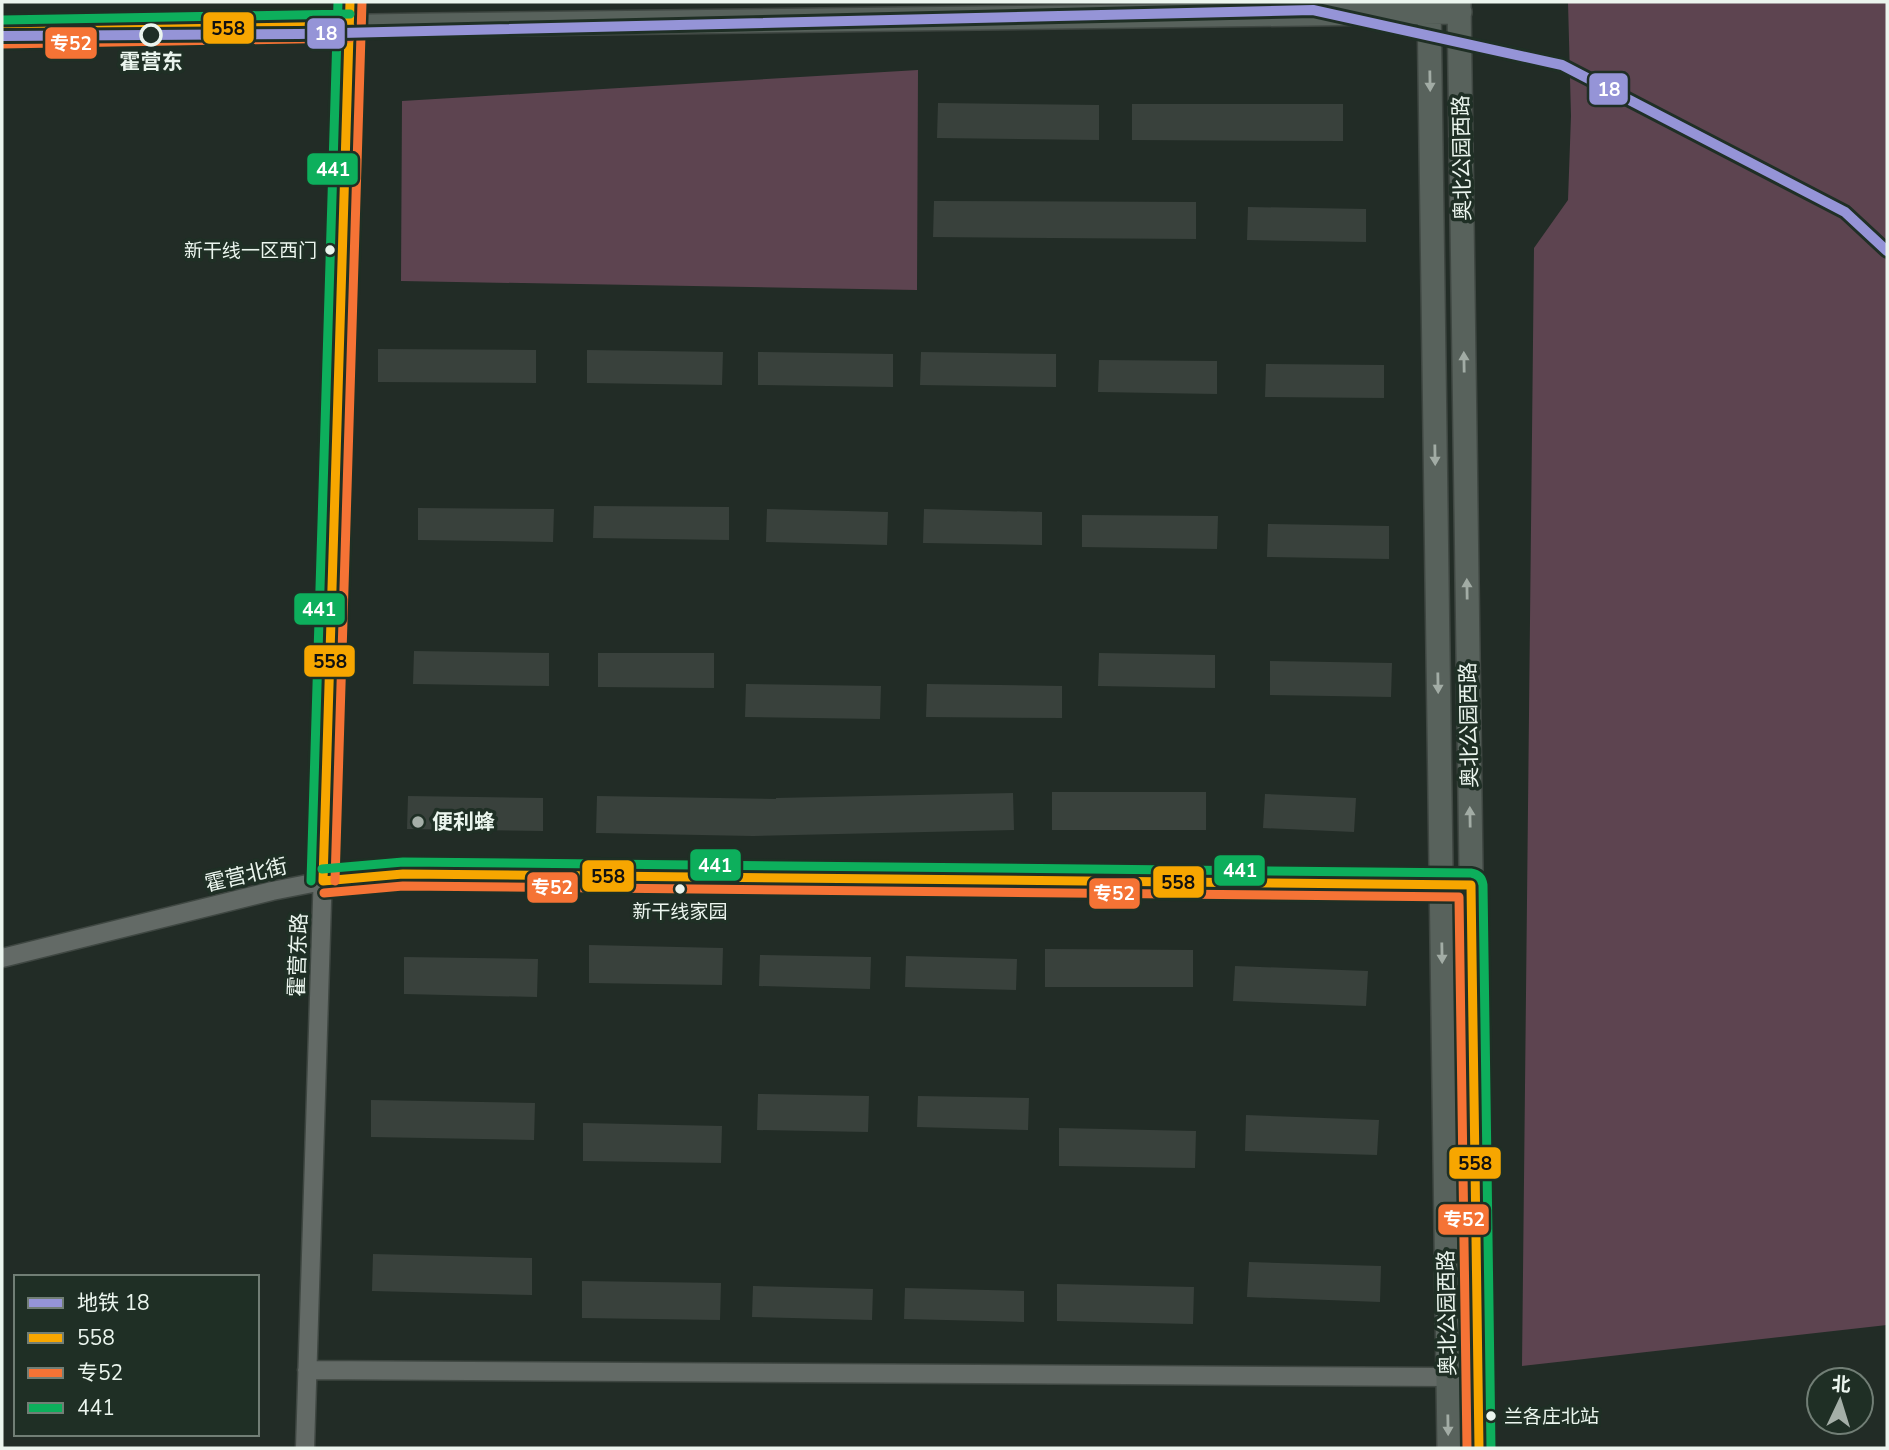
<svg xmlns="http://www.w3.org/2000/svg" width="1889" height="1450" viewBox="0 0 1889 1450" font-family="'Nunito Sans','Noto Sans SC',sans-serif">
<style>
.green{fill:#5d4450}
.building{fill:#39413c}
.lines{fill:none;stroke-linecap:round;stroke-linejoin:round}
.minor-casing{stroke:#3f4742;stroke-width:21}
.major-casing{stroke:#3f4742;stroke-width:26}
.minor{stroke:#636a66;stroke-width:18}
.major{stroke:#58625c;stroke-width:23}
.bus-1-casing{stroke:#1f2f25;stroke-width:14}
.bus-2-casing{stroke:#1f2f25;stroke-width:14}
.bus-3-casing{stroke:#1f2f25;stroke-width:14}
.bus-1{stroke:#f7a600;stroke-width:9}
.bus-2{stroke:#f57335;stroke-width:9}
.bus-3{stroke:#0daf5c;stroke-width:9}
.metro-1-casing{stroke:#1f2f25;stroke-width:16}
.metro-1{stroke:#9594d7;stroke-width:10}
.oneway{fill:#a2aca5}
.stop-dot{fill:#1f2f25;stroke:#ebf5ee;stroke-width:3.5}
.bus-dot{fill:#ebf5ee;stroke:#1f2f25;stroke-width:2.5}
.poi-dot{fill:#a5afa8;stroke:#1f2f25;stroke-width:2.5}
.labels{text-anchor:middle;stroke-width:7;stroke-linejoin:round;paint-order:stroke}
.bus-label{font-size:19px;fill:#ebf5ee;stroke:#1f2f25;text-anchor:end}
.stop-label{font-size:21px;font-weight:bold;fill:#ebf5ee;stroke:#1f2f25}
.street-label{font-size:21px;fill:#ebf5ee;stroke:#1f2f25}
.poi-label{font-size:21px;font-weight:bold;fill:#ebf5ee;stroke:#1f2f25;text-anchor:start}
.line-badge{stroke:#1f2f25;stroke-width:2.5}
.badge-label{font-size:19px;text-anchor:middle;font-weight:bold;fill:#fff}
.pale-badge-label{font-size:19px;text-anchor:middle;font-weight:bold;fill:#111}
</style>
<rect width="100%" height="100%" fill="#222c26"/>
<path class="green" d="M1568,2H1887V1325L1522,1366L1534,248L1568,200L1571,116Z
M918,70L917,290L401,281L402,101Z"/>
<path class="building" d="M938,103L1099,105V140L937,138Z
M1132,104H1343V141L1132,140Z
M934,201L1196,202V239L933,237Z
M1248,207L1366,209V242L1247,240Z
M378,349L536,350V383L378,382Z
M587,350L723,352L722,385L587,383Z
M758,352L893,354V387L758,385Z
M921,352L1056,354V387L920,385Z
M1099,360L1217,361V394L1098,392Z
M1266,364L1384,365V398L1265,397Z
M594,506L729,507V540L593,538Z
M418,508L554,509L553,542L418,540Z
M767,509L888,512L887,545L766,542Z
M924,509L1042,512V545L923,543Z
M1082,515L1218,516L1217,549L1082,547Z
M1268,524L1389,526V559L1267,557Z
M414,651L549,653V686L413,684Z
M598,653H714V688L598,687Z
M1099,653L1215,655V688L1098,686Z
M1270,661L1392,663L1391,697L1270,695Z
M746,684L881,686L880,719L745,717Z
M927,684L1062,686V718L926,717Z
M1052,792H1206V830H1052Z
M1013,793L1014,830L753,836L596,833L597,796L776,799V798Z
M1265,794L1356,798L1354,832L1263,828Z
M408,796L543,798V831L407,829Z
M589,945L723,948L722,985L589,983Z
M1045,949L1193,950V987H1045Z
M760,955L871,957L870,989L759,986Z
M906,956L1017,959L1016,990L905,987Z
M404,957L538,959L537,997L404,994Z
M1235,966L1368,971L1366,1006L1233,1001Z
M758,1094L869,1096L868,1132L757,1130Z
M918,1096L1029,1098L1028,1130L917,1127Z
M371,1100L535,1103L534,1140L371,1137Z
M1246,1115L1379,1120L1377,1155L1245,1151Z
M583,1123L722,1126L721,1163L583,1161Z
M1059,1128L1196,1131L1195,1168L1059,1166Z
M373,1254L532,1258V1295L372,1291Z
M1249,1262L1381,1266L1380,1302L1247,1297Z
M582,1281L721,1283L720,1320L582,1318Z
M1057,1284L1194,1287L1193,1324L1057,1321Z
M753,1286L873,1289L872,1320L752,1317Z
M905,1288L1024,1291V1322L904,1319Z"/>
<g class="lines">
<g class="minor-casing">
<path id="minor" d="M2,958L272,891L323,881L378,875L1471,885
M307,1370L1448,1377
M305,1448L350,2"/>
</g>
<g class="major-casing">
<path id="major" d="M1429,2L1449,1448
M1459,2L1479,1448
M2,32L430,25L1460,12"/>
</g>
<use href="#minor" class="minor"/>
<use href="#major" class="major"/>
<g class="bus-1-casing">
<path id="bus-1" d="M2,32L350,26
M323,881L403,874L1471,885L1479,1448
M323,881L350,2"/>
</g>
<g class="bus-2-casing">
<path id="bus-2" d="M2,44L350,38
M335,881L362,2
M324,893L403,886L1459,897L1467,1448"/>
</g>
<g class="bus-3-casing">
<path id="bus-3" d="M2,20L350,14
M322,869L403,862L1471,873C1478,874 1482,878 1483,885L1491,1448
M311,881L338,2"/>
</g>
<use href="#bus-1" class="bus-1"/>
<use href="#bus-2" class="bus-2"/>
<use href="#bus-3" class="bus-3"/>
<g class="metro-1-casing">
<path id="metro-1" d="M2,36L299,34L1313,10L1562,65L1845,212L1887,251"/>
</g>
<use href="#metro-1" class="metro-1"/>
</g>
<defs><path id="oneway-solid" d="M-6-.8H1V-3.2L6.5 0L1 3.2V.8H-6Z" transform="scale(1.75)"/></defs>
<g class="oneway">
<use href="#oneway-solid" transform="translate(1430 81) rotate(89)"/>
<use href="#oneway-solid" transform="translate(1464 362) rotate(-91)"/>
<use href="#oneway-solid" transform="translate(1435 455) rotate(89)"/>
<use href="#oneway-solid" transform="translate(1467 589) rotate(-91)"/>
<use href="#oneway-solid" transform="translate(1438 683) rotate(89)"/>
<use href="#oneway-solid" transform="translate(1470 817) rotate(-91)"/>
<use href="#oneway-solid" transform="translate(1442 953) rotate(89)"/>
<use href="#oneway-solid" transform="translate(1448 1425) rotate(89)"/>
</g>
<circle class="stop-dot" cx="151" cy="35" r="10"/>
<g class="bus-dot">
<circle cx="330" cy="250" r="6"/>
<circle cx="680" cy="889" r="6"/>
<circle cx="1491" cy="1416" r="6"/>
</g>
<circle class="poi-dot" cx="418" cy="822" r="7"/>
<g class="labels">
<g class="bus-label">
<text x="317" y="257">新干线一区西门</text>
<text x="680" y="918" text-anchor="middle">新干线家园</text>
<text x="1504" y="1423" text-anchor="start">兰各庄北站</text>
</g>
<g class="stop-label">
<text x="151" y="69">霍营东</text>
</g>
<g class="street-label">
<text transform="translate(1462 158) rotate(-91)" y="7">奥北公园西路</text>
<text transform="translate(1469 725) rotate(-91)" y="7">奥北公园西路</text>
<text transform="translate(246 875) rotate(-13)" y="7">霍营北街</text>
<text transform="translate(298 955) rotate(-88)" y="7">霍营东路</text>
<text transform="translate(1447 1313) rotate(-91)" y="7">奥北公园西路</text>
</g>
<g class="poi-label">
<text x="432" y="829">便利蜂</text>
</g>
</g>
<g class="line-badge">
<rect x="202" y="11" width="53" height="34" rx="7" fill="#f7a600"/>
<rect x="306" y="17" width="40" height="33" rx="7" fill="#9594d7"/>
<rect x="44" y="26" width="54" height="34" rx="7" fill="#f57335"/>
<rect x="1588" y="72" width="41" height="34" rx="7" fill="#9594d7"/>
<rect x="306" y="152" width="53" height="34" rx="7" fill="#0daf5c"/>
<rect x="293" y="592" width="53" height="34" rx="7" fill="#0daf5c"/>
<rect x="303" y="644" width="53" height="34" rx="7" fill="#f7a600"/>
<rect x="689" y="848" width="53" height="34" rx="7" fill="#0daf5c"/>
<rect x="1213" y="854" width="53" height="33" rx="7" fill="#0daf5c"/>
<rect x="581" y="859" width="54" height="34" rx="7" fill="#f7a600"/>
<rect x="1152" y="865" width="53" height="34" rx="7" fill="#f7a600"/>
<rect x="526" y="871" width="53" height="33" rx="7" fill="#f57335"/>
<rect x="1088" y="877" width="53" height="33" rx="7" fill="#f57335"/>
<rect x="1448" y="1146" width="54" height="34" rx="7" fill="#f7a600"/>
<rect x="1437" y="1203" width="53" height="33" rx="7" fill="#f57335"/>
</g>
<g class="badge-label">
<text x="326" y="40">18</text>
<text x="71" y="50">专52</text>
<text x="1609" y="96">18</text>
<text x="333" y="176">441</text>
<text x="319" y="616">441</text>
<text x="715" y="872">441</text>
<text x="1240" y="877">441</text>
<text x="552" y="894">专52</text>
<text x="1114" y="900">专52</text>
<text x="1464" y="1226">专52</text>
</g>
<g class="pale-badge-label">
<text x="228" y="35">558</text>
<text x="330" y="668">558</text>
<text x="608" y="883">558</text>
<text x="1178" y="889">558</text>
<text x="1475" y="1170">558</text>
</g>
<rect width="1889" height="1450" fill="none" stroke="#ebf5ee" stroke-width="7"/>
<rect x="14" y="1275" width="245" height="161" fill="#1f2f25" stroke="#717e75" stroke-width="2"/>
<rect x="28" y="1298" width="35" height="10" fill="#9594d7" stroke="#717e75" stroke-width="2"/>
<text x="77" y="1310" font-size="21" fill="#ebf5ee">地铁 18</text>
<rect x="28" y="1333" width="35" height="10" fill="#f7a600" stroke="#717e75" stroke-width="2"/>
<text x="77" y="1345" font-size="21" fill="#ebf5ee">558</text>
<rect x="28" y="1368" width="35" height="10" fill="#f57335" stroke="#717e75" stroke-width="2"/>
<text x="77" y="1380" font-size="21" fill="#ebf5ee">专52</text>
<rect x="28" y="1403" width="35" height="10" fill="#0daf5c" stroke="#717e75" stroke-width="2"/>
<text x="77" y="1415" font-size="21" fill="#ebf5ee">441</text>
<g transform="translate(1840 1401) rotate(4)"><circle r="33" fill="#1f2f25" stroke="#717e75" stroke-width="2"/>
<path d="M0-5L12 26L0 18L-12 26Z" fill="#a5afa8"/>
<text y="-10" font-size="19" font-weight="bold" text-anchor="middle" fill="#ebf5ee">北</text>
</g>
</svg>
